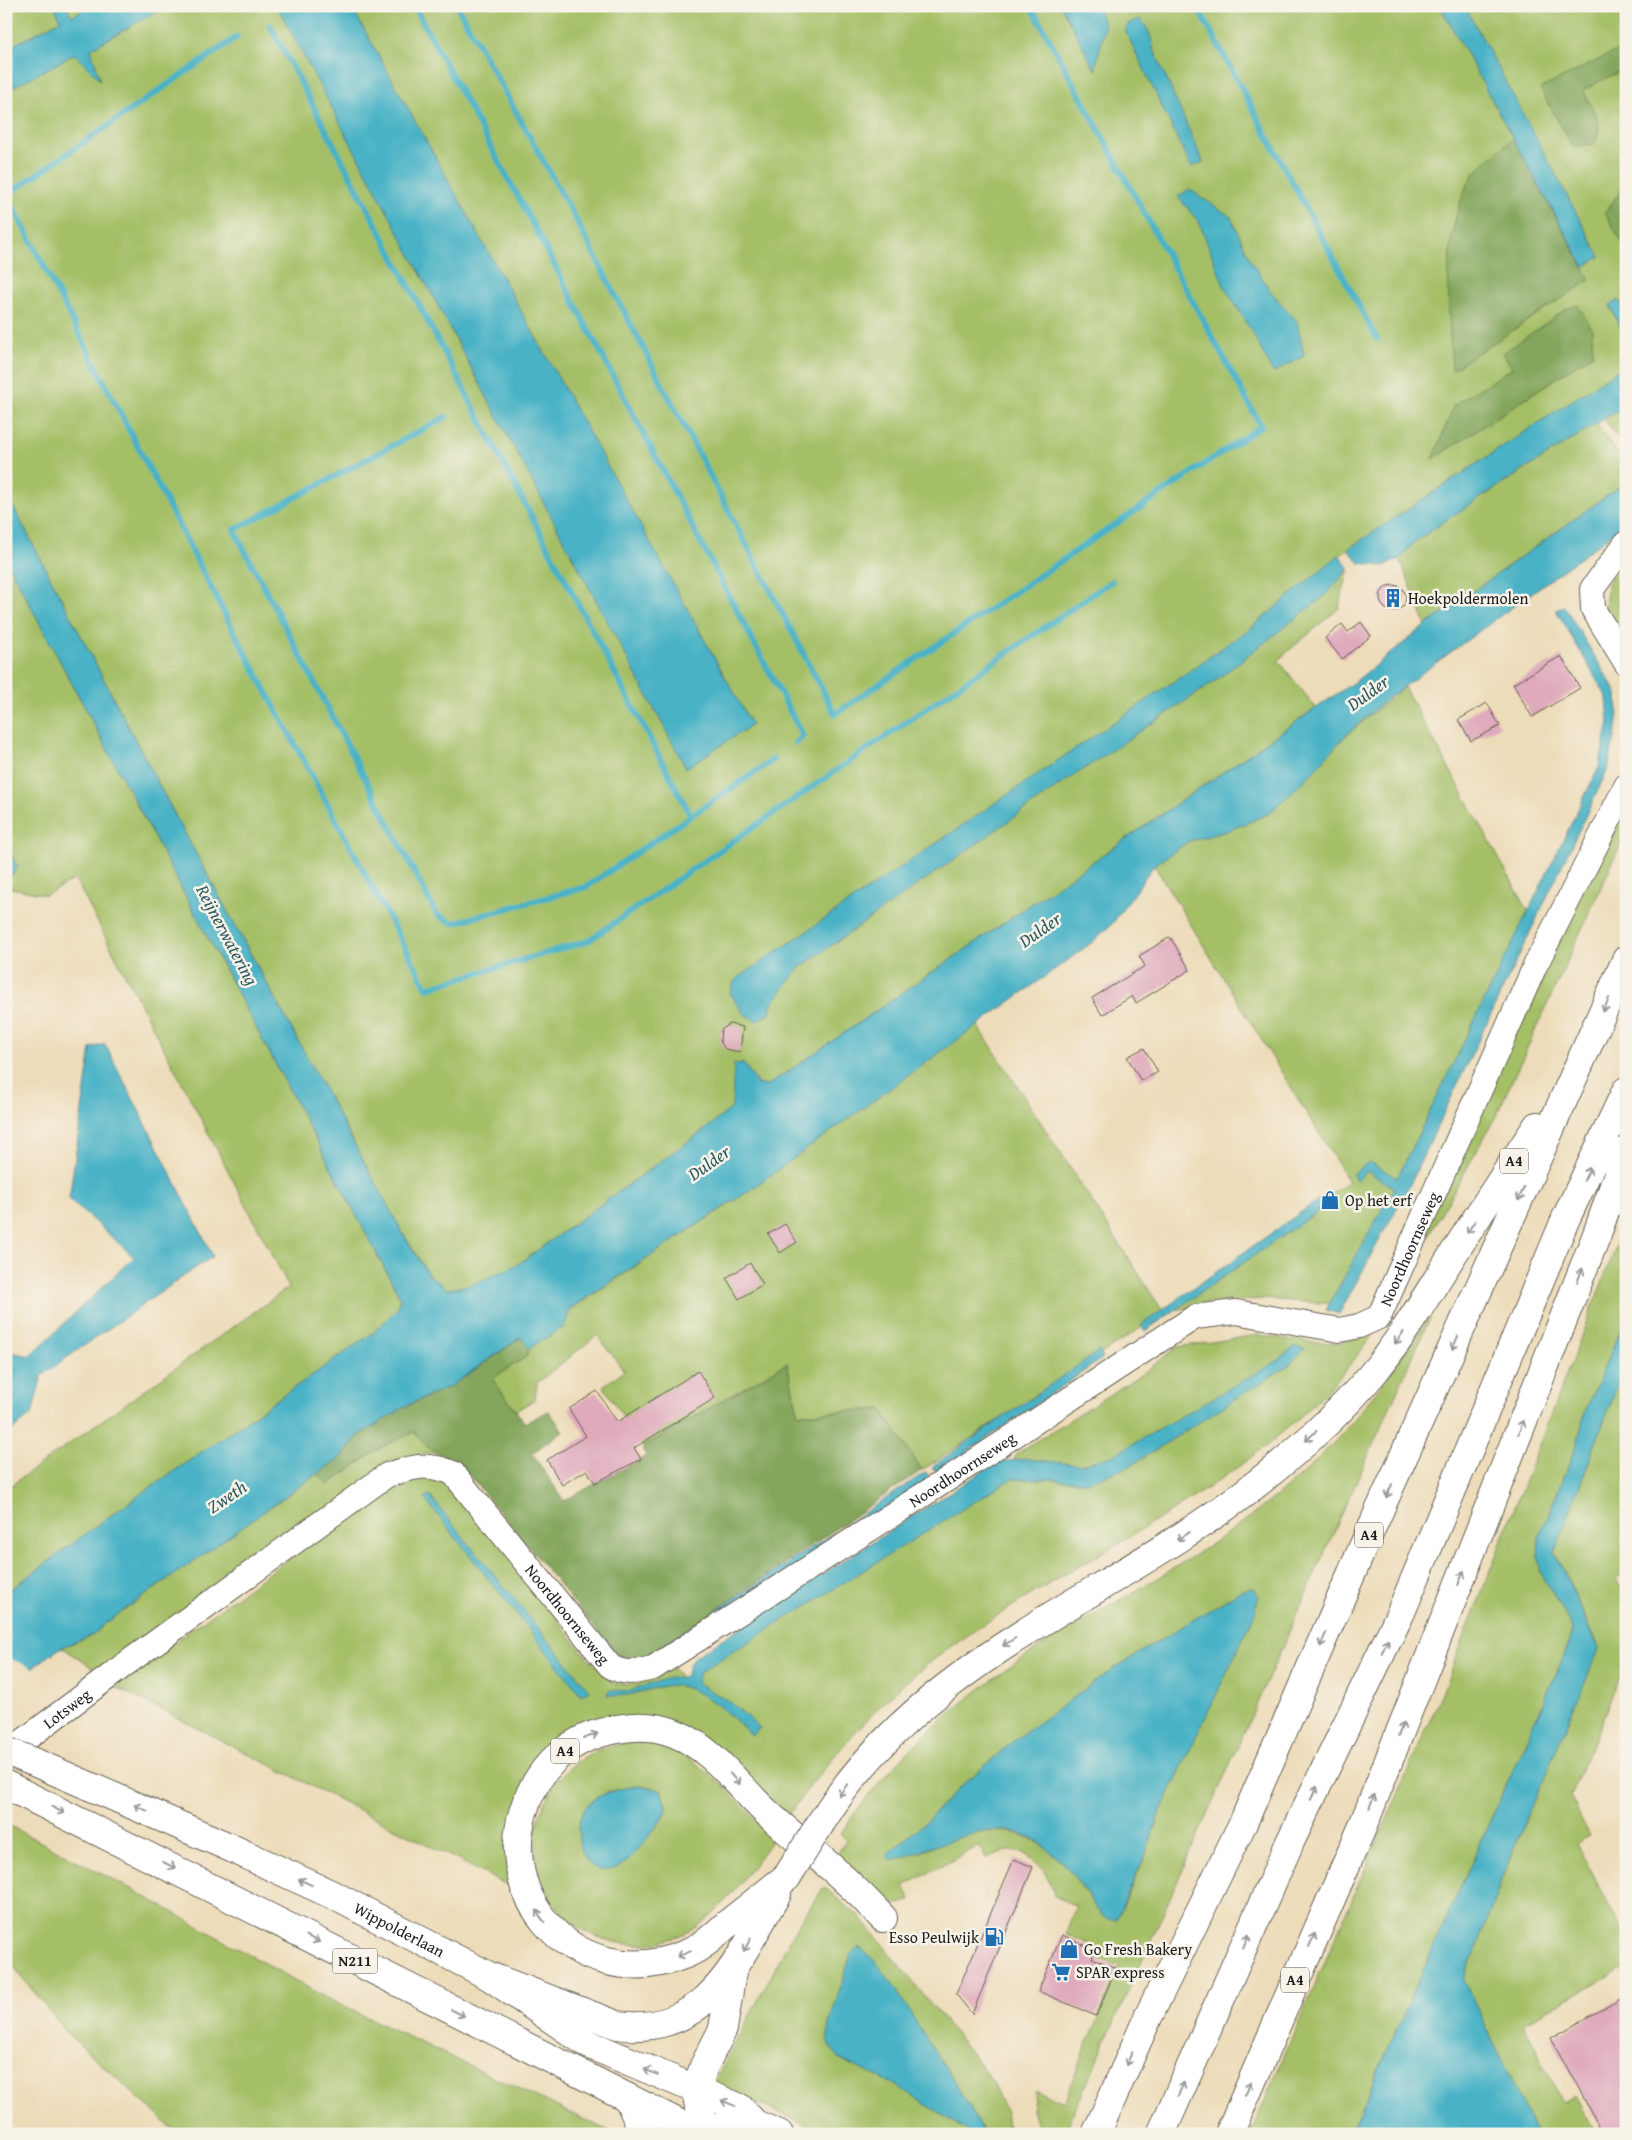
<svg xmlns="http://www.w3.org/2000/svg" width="1632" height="2140" viewBox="0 0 1632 2140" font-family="'Gentium Book Plus',serif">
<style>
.green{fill:#a4bf66;stroke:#606e41;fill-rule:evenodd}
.forest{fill:#83a65b;stroke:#50613c}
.water{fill:#48b2c6;stroke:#326771}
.pier{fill:#eddcb9}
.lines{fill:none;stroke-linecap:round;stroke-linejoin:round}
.stream{stroke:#48b2c6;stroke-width:6}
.building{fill:#dfaabc}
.minor-casing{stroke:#655f53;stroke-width:26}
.major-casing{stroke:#655f53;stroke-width:30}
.highway-casing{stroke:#655f53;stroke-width:30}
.minor{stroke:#fff;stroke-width:24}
.major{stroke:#fff;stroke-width:28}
.highway{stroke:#fff;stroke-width:28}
.major-bridge-casing{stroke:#655f53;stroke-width:30;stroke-linecap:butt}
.highway-bridge-casing{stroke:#655f53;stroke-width:30;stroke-linecap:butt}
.major-bridge{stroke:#fff;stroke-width:28}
.highway-bridge{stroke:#fff;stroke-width:28}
.oneway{stroke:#999}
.labels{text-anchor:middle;stroke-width:5;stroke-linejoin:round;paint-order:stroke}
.shield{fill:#f7f3e8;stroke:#5e5c59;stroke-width:1}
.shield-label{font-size:15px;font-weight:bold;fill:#1c1c1c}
.poi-label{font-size:16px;fill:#1c1c1c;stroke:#f7f3e8;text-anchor:start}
.street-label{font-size:16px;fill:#1c1c1c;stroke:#f7f3e8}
.water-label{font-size:18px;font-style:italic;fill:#2e5860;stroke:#f7f3e8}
</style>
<rect width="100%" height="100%" fill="#f7f3e8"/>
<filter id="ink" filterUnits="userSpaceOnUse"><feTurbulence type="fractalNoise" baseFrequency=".02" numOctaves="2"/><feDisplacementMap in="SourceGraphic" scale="10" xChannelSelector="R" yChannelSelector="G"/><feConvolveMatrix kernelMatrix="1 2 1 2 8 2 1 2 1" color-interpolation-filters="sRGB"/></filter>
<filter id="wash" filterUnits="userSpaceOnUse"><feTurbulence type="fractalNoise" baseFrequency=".0096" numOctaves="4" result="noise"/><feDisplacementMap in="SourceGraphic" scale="20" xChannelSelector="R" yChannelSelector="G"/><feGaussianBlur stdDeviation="1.12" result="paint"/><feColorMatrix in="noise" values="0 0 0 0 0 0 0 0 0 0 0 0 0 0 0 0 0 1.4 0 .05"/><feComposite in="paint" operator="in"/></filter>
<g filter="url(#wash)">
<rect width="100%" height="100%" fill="#eddcb9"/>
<path class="green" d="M6,6H1626V312L1619,300L1610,305L1626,340V365L1339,555L1349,568L1339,608L1278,660L1316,708L767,1086L757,1084L744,1064L732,1108L707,1128L517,1265L471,1285L447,1289L428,1274L405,1237L170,806L6,493Z
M1626,405V449L1604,419Z
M1596,424L1626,465V482L1426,625L1400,559L1413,543L1455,514Z
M1626,553V654L1604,615L1608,583Z
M6,560L400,1297L398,1308L373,1333L114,1513L6,1593V1489L289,1287L75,879L46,895L6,887V875L11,876L18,867L6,847Z
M1404,687L1531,916L1483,1023L1335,1304L1263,1299L1206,1303L1164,1313L922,1470L881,1409L798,1414L787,1363L643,1447L603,1386L624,1371L597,1335L537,1383L535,1399L516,1411L492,1379L527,1356L529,1348L564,1327L570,1310L750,1190L977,1024L1164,1313L1349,1182L1154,865L1189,841L1227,831L1268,814L1307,778L1344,737Z
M1626,775V833L1495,1118L1374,1333C1266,1489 1078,1550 932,1661C876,1703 830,1759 788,1815L670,1722L536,1766L517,1890L114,1686L395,1481C426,1473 441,1475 463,1497L582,1652L615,1684H638L673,1668L687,1684L697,1671L1010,1473L1016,1454L1142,1374L1178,1347L1259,1335L1308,1342L1340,1343L1374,1333Z
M1626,1221V1317L1585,1412L1578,1441L1539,1538L1541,1573L1573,1629L1568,1647L1350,2134H1250L1450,1674Z
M1433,1311L1064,2134H1040L1032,2110L1035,2090L1064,2102L1119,1966L1095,1957L1098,1948L1066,1934L1076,1906L1054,1896C1052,1878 1034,1853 1014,1851C1004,1850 995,1855 986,1858L979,1846L904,1886L911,1900C900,1905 892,1905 880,1901L835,1858L846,1840L840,1834C894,1755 968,1692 1048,1642C1102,1609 1158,1580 1210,1545C1253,1517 1305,1475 1339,1437C1374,1398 1404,1354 1433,1311ZM1242,1590L1186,1757L1157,1819L1147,1851L1121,1912L1102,1916C1063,1858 1035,1815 957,1837C944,1841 931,1848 918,1854L926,1822L958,1789L1011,1743L1110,1671Z
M1626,1362V1572L1616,1578L1626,1597V1662L1570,1797L1590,1836L1577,1843L1626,1938V1967L1523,2023L1562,2102L1574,2096L1595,2134H1536L1464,1980L1512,1853L1598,1645L1555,1552Z
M414,1432L432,1452L410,1460L97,1671L62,1647L93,1635L106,1623L318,1473L328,1485L383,1446Z
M630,1742C649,1744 670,1745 686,1756C718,1777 746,1810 774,1837C754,1865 718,1917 688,1932C594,1978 496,1887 550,1792C561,1772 582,1755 604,1748C612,1745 622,1744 630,1742ZM638,1786L661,1790L667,1811L658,1825L621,1866L606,1792Z
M6,1824L137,1892L330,2000L615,2134H178L66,2032L6,1957Z
M824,1887L862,1919L987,2073L1006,2112L1009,2134H983L972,2111L879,1967L854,1951L829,2024L828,2040L841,2060L892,2083L972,2134H827L713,2084L799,1923Z"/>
<path class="forest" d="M1626,46V68L1583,90C1592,110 1606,122 1594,144L1573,147L1540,89Z
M1513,138L1590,280L1452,370C1449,308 1440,235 1471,178C1478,166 1502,149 1513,138Z
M1626,183V249L1605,213Z
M1578,305L1592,329L1593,354L1433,459L1454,405L1512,368L1503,353L1566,309Z
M522,1337L529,1348L527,1356L492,1379L525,1423L549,1411L563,1431L532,1453L564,1501L646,1456L643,1447L787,1363L798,1414L881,1409L922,1470L686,1630L642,1658L618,1656L462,1466L444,1455L432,1452L414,1432L383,1446L328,1485L318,1473L341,1457L358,1436L408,1405L451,1386Z"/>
<path class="water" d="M54,6H66L72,16L91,6H166L91,49L100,80L75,54L6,91V49L61,20Z
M277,6H351L752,725L686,768Z
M1061,6H1097L1105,26L1095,70Z
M1440,6H1465L1600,257L1584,267Z
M1140,19C1149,28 1151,38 1154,50L1203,162L1191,167L1125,30L1129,23Z
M1189,189L1231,217L1251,261L1271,292L1297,321L1304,356L1273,373L1252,332L1224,286L1199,222L1178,197Z
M1619,300L1626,312V340L1610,305Z
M1626,365V405L1455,514L1413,543L1400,559L1383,566L1360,563L1348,549Z
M1626,482V524L1388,698L1344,737L1307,778L1268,814L1227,831L1189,841L1154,865L1112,924L1090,944L750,1190L570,1309L564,1327L529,1348L521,1337L451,1386L408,1405L358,1436L341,1457L106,1623L93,1635L62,1647L6,1686V1593L114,1513L373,1333L398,1308L400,1297L6,560V493L170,806L405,1237L428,1274L447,1289L471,1285L517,1265L707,1128L732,1108L734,1064H744L757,1084L767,1086L1357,680L1426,625Z
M1339,555L1349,568L1326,595L1211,684L1063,783L798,969L771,1005L770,1014L756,1021L743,1013L730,993L735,980L1185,674L1252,627Z
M1564,606L1617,693L1618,723L1608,769L1409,1186L1339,1314L1326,1310L1394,1188L1367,1171L1356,1180L1352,1174L1369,1162L1397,1178L1599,767L1609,723L1607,697L1556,610Z
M6,847L18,867L11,876L6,875Z
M105,1044L213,1256L42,1375L32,1414L6,1435V1351L30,1356L134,1257L69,1199L91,1048Z
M1324,1196L1330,1203L1145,1331L1141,1325Z
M1626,1317V1362L1555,1552L1599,1649L1512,1853L1464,1980L1536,2134H1350L1568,1647L1573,1629L1541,1573L1538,1558L1539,1538L1578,1441L1585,1412Z
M1295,1346L1305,1349L1289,1365L1130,1466L1088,1482L1051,1479H1011L700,1672L697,1683L730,1702L760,1728L752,1735C728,1715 697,1680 664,1686C642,1690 631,1698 607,1695L609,1690L630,1691L668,1678L683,1677L687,1674L689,1664L696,1656L997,1462L1028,1459L1080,1465L1112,1456L1279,1360Z
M1099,1351L1103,1358L937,1473L933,1466Z
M926,1472L930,1479L650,1663L646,1657Z
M429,1495L589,1690L581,1695L424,1498Z
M1253,1588L1258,1596L1256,1611L1157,1819L1147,1851L1116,1920C1111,1919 1105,1919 1102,1915C1094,1908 1089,1896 1082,1887C1066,1864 1038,1833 1008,1831C966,1828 931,1851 891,1860L886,1855L926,1822L958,1789L1011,1743L1110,1671L1242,1590Z
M638,1786L661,1790L667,1811C659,1824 632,1860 620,1866C581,1888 565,1822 592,1801C605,1791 622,1789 638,1786Z
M858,1947C882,1961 903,2002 918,2025C941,2061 965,2096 983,2134H972L892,2083L841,2060L831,2048L828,2040L829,2024L851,1954Z"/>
<path class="pier" d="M6,1657L35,1669L6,1689Z"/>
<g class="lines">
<path class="stream" d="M414,6L528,215L803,736L796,743
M457,6L574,216L835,714L1261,426L1031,6
M1197,6L1377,339
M270,25L691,816
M237,37L7,195L232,628L427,988L588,941L1112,581
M446,417L234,530L437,915L453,923L586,887L773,760"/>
</g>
<g id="blocks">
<path class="building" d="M1380 598a13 13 0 1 1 26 0a13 13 0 1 1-26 0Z
M1361,622L1371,636L1342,659L1325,638L1342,624L1348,632Z
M1561,656L1580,688L1532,717L1513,684Z
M1487,703L1500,726L1471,741L1458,720Z
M1170,937L1190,970L1136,1003L1132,996L1102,1015L1092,998L1145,966L1139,956Z
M730,1024L743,1027L740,1052L725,1049L720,1041L721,1030Z
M1144,1048L1158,1072L1141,1081L1127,1057Z
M785,1224L797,1242L780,1253L768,1234Z
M750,1263L763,1284L739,1299L726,1278Z
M698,1371L715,1398L634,1448L641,1459L595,1483L587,1470L562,1485L547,1460L586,1436L569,1409L597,1391L617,1422Z
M1014,1859L1033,1867L972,2014L956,1994Z
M1062,1935L1095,1950L1092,1958L1116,1968L1096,2016L1038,1991Z
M1626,1996V2134H1603L1551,2038Z"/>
</g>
</g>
<g filter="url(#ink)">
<use href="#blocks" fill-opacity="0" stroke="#655f53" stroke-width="1"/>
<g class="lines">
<g class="minor-casing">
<g id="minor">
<path d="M1626,543L1592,589L1593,609L1626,663"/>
<path id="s1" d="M6,1754L127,1663L387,1475C413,1467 427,1462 453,1473L610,1666C624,1675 637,1672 653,1668L940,1484L1195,1317L1236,1312L1340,1330L1359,1326L1379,1317L1535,966L1626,786"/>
</g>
</g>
<g class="major-casing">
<g id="major">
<path id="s2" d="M34,1762L229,1847L335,1896L489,1976L588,2044L740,2108L755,2124L779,2134"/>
<path d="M6,1785L700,2134"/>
</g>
</g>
<g class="highway-casing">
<path id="highway" d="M822,1821C925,1655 1113,1598 1260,1481C1300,1449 1341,1412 1374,1372C1401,1339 1422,1303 1445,1267C1475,1220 1506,1173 1537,1126
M787,1877C766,1893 746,1909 725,1926C713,1937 701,1948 686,1954C573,2001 473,1881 539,1778C552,1758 573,1741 597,1734C622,1726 649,1723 674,1733C712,1748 734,1781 763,1809C788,1833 817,1854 843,1878C857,1891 870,1904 883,1918
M489,1976L617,2025C709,2037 738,1958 777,1894
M629,2100L644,2134
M691,2134L705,2129L755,2124
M709,2134L701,2118L696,2090L704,2066L723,2029L732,1972
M1096,2134L1149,2015L1244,1821L1363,1547L1626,960
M1161,2134L1290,1842L1401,1612L1566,1218L1626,1091
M1229,2134L1362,1828L1597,1234L1626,1151"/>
</g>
<use href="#minor" class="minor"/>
<use href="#major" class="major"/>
<use href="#highway" class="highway"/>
<g class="major-bridge-casing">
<path id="major-bridge" d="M6,1751L34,1762"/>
</g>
<g class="highway-bridge-casing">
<path id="highway-bridge" d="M787,1877L822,1821"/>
</g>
<use href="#major-bridge" class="major-bridge"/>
<use href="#highway-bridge" class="highway-bridge"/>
</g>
<defs><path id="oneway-shaft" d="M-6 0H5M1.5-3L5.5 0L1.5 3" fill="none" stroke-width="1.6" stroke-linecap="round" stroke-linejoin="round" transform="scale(1.25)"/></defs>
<g class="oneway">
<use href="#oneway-shaft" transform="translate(1606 1005) rotate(114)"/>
<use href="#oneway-shaft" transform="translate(1587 1174) rotate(-65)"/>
<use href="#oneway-shaft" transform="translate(1521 1194) rotate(114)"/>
<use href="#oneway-shaft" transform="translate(1471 1227) rotate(123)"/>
<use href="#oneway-shaft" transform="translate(1580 1275) rotate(-69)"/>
<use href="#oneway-shaft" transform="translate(1399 1338) rotate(126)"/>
<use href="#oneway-shaft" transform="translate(1455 1343) rotate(114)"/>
<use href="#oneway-shaft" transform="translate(1521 1427) rotate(-69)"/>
<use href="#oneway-shaft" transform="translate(1311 1436) rotate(137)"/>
<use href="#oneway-shaft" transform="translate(1389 1491) rotate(114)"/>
<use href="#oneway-shaft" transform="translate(1183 1536) rotate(148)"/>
<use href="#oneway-shaft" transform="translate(1461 1578) rotate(-68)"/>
<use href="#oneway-shaft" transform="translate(1323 1640) rotate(114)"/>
<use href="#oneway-shaft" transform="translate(1009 1642) rotate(148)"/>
<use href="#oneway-shaft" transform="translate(1385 1646) rotate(-64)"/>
<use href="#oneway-shaft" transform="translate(1401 1729) rotate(-68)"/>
<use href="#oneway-shaft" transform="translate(591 1736) rotate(-21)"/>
<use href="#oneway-shaft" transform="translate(735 1779) rotate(47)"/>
<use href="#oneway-shaft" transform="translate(843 1790) rotate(127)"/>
<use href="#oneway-shaft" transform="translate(1314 1793) rotate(-64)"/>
<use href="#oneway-shaft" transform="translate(1372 1801) rotate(-69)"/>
<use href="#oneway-shaft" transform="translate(141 1808) rotate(-156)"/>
<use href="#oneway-shaft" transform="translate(58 1810) rotate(26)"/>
<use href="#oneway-shaft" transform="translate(169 1865) rotate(27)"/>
<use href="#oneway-shaft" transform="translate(305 1882) rotate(-155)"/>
<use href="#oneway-shaft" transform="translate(540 1916) rotate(-126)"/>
<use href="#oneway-shaft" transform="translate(313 1939) rotate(27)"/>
<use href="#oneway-shaft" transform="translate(1312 1940) rotate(-66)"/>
<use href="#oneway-shaft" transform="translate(1246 1941) rotate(-66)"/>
<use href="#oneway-shaft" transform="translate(747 1945) rotate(120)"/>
<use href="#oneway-shaft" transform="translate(684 1954) rotate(158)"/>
<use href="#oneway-shaft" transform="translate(458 2013) rotate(27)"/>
<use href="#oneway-shaft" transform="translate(1129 2059) rotate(114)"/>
<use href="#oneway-shaft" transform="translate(651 2072) rotate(-158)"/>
<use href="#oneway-shaft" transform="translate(1181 2089) rotate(-66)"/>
<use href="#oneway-shaft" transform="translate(1248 2089) rotate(-67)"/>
<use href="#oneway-shaft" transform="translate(728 2103) rotate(-158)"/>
</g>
</g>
<defs>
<g id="building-bare" transform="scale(1.5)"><path d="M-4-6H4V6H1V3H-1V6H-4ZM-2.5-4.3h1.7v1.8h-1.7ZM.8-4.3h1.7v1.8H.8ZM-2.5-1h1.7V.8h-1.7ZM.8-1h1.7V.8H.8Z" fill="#1f6fb2" stroke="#f7f3e8" stroke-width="2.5" paint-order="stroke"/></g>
<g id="shop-bare" transform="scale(1.5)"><path d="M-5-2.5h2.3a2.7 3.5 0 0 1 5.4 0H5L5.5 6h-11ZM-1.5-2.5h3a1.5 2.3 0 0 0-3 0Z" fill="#1f6fb2" stroke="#f7f3e8" stroke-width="2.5" paint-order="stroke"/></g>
<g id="fuel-bare" transform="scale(1.5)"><path d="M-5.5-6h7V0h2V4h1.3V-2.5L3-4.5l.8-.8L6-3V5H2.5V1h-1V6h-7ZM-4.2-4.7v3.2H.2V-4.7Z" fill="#1f6fb2" stroke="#f7f3e8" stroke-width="2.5" paint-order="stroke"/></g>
<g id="supermarket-bare" transform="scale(1.5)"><path d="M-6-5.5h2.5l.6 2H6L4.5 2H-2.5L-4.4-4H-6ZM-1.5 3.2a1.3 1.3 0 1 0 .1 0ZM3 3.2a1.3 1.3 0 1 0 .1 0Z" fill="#1f6fb2" stroke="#f7f3e8" stroke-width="2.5" paint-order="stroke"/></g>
</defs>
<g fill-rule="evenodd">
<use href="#building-bare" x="1393" y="598"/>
<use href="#shop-bare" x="1330" y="1200"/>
<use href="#fuel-bare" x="994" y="1937"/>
<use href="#shop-bare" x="1069" y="1949"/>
<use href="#supermarket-bare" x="1061" y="1972"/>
</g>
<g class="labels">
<g class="shield">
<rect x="1500" y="1148.5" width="28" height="25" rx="4"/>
<rect x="1355" y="1522.5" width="28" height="25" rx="4"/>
<rect x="551" y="1738.5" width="28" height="25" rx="4"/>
<rect x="332.5" y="1948.5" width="45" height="25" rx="4"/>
<rect x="1281" y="1967.5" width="28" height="25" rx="4"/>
</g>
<g class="shield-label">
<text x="1514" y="1166">A4</text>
<text x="1369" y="1540">A4</text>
<text x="565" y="1756">A4</text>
<text x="355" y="1966">N211</text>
<text x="1295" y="1985">A4</text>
</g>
<g class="poi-label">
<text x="1408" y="604">Hoekpoldermolen</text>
<text x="1345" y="1206">Op het erf</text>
<text x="979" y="1943" text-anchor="end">Esso Peulwijk</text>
<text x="1084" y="1955">Go Fresh Bakery</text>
<text x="1076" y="1978">SPAR express</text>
</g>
<g class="street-label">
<text dy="6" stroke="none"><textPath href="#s1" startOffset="1742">Noordhoornseweg</textPath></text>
<text dy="6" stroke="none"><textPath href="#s1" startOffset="1201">Noordhoornseweg</textPath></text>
<text dy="6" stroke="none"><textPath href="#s1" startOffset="722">Noordhoornseweg</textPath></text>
<text dy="6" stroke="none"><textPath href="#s1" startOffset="76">Lotsweg</textPath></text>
<text dy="6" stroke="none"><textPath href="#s2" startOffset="402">Wippolderlaan</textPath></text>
</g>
<g class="water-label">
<text transform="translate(1368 693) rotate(-36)" y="6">Dulder</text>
<text transform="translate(1040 930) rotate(-35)" y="6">Dulder</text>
<text transform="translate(227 935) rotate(62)" y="6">Reijnerwatering</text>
<text transform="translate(709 1163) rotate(-35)" y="6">Dulder</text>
<text transform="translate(227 1497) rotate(-34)" y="6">Zweth</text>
</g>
</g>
<rect width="1632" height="2140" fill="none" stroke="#f7f3e8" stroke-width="25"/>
</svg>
